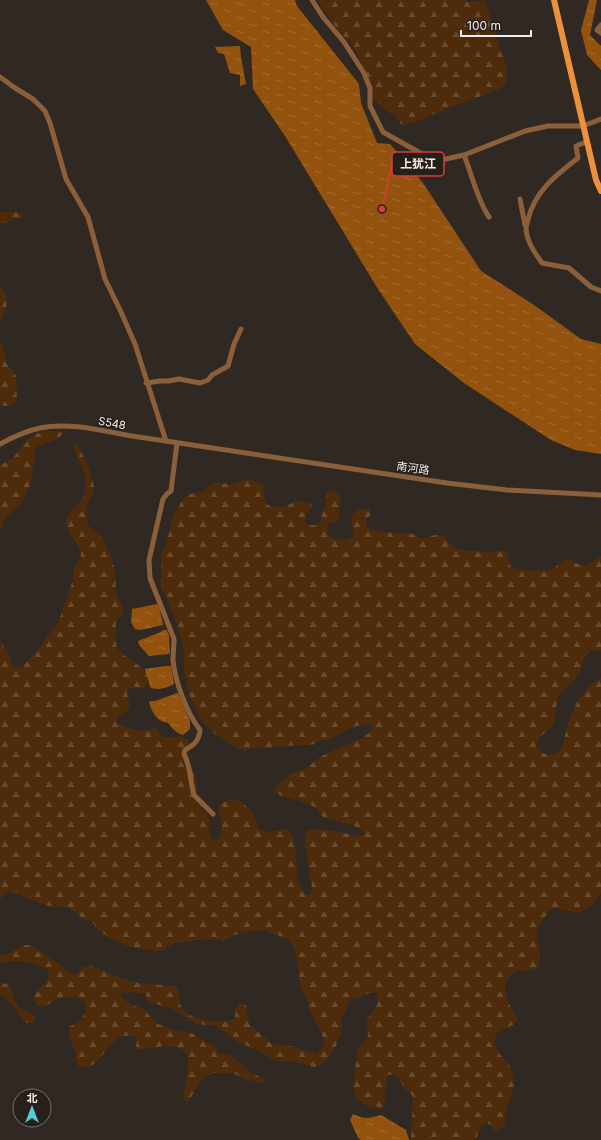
<svg xmlns="http://www.w3.org/2000/svg" width="601" height="1140" viewBox="0 0 601 1140" font-family="Inter,'Noto Sans SC',sans-serif">
<style>
.forest{fill:url(#forest-firs)}
.water{fill:url(#water-ripples)}
.lines{fill:none;stroke-linecap:round;stroke-linejoin:round}
.minor{stroke:#8b5f3a;stroke-width:5}
.major{stroke:#ec903a;stroke-width:6}
.labels{text-anchor:middle;stroke-width:3;stroke-linejoin:round;paint-order:stroke}
.street-label{font-size:11px;fill:#f3eeeb;stroke:#261f1a}
.leader{fill:none;stroke:#d93c3c;stroke-width:1.5}
.callout-dot{fill:#d93c3c;stroke:#261f1a;stroke-width:1.5}
.callout{fill:#261f1a;stroke:#d93c3c;stroke-width:1.5}
.callout-label{font-size:12px;text-anchor:middle;font-weight:bold;fill:#f3eeeb}
</style>
<defs>
<pattern id="forest-firs" width="22" height="20" patternUnits="userSpaceOnUse"><rect width="22" height="20" fill="#4e2c0b"/><path d="M5 1l3.5 6h-7zM16 11l3.5 6h-7z" fill="#684b2f"/></pattern>
<pattern id="water-ripples" width="26" height="14" patternUnits="userSpaceOnUse"><rect width="26" height="14" fill="#93530e"/><path d="M2 4q2-2 4 0t4 0M15 11q2-2 4 0t4 0" fill="none" stroke="#a36c31"/></pattern>
</defs>
<rect width="100%" height="100%" fill="#302923"/>
<path class="forest" d="M317,0H467V2L485,1L506,66L507,82L500,89L446,109L412,123L403,125L400,123L396,116L385,109L377,101H375L373,96L372,85L353,46L338,30Z
M0,212H15L24,215L22,218L0,224Z
M0,286C12,300 6,308 0,323Z
M0,340L5,353L6,363L16,376L17,401C14,406 6,407 0,405Z
M47,431H58L63,433C58,443 43,441 36,448L30,486L21,504L8,515L3,523L0,533V464C22,461 19,434 47,431Z
M74,444L78,445C83,456 96,481 94,492C93,496 91,497 89,500C85,506 87,518 88,525C91,530 99,532 102,537C107,548 113,559 115,572C117,579 115,587 116,594C118,601 124,606 123,614L116,621C116,629 114,642 118,649C124,660 161,671 144,688H128L127,693L130,707L127,711L118,717L117,722C120,726 139,732 144,731C149,730 151,728 156,728L163,737H174L176,736C182,738 188,737 190,744L186,753L187,761L192,767L197,786V797L202,810L209,816C209,825 207,834 214,841L219,838L222,826L219,812V805C223,801 228,801 233,800C243,800 252,811 256,820C257,824 257,828 261,830C270,834 278,830 286,829L292,834C300,853 291,879 306,895H309L311,893L312,888L305,845L306,832L309,830H329L358,836L364,835C364,825 334,821 326,818C319,816 320,810 315,807C304,802 291,798 279,795L275,791L274,789L283,780L291,774L305,769L322,756L338,748L363,738L371,731V725L366,724L353,727L328,740L319,741L312,745L284,746L267,748L257,747L245,750L239,749L216,735L200,718L189,694L184,671V648L177,625L166,596L162,591L161,582V560L162,552L165,547L174,515L180,504L184,498L190,494L205,491L211,484L213,483L232,484L247,479L261,483L263,485L265,501L268,505L272,507H284L296,501L310,503L312,505C309,513 301,514 307,525H315L321,521L322,513L326,505V494L330,490L339,495L340,498L339,518L336,522L329,523L327,528L329,536C334,540 337,540 343,540C362,538 349,525 352,515C357,510 362,508 369,509L371,514L366,520L367,528L381,532L413,534L421,539L435,535H442L451,545L458,549L470,551L493,552L503,550L508,554L510,566C517,571 544,572 552,569C557,566 561,562 565,559C570,559 571,560 574,562C586,569 592,563 601,556V651L593,650L588,652L584,658L580,673L559,696L556,707L555,720L550,729L540,737L537,742L536,747L540,751L547,755L555,754L559,751L563,745L567,726L577,702L591,684L601,678V893C591,908 584,916 564,910C559,909 554,907 549,910L536,932L540,953L539,965L534,970L516,971C501,981 503,993 511,1007C513,1012 517,1015 518,1020L513,1025L498,1032C486,1048 506,1057 511,1069C519,1086 509,1097 506,1112C505,1116 506,1120 505,1124L499,1131L494,1130L492,1126L487,1123C479,1126 477,1132 477,1140H411L413,1097C411,1093 407,1091 404,1087C400,1082 400,1077 393,1074L388,1075L387,1077L384,1106L382,1110L369,1107L355,1097L353,1085L355,1067L359,1048L368,1036L367,1019C374,1011 381,1004 376,993H369L359,998L350,1000L347,1008L342,1017L341,1033L336,1046L328,1058L319,1066L314,1067L296,1062L277,1061L272,1059L259,1051L238,1042L217,1026L197,1024L171,1008L147,1002L146,995L142,993L122,992L120,994L121,996L128,1003L145,1010L156,1023L174,1030L194,1034L206,1042L213,1045L219,1053L231,1055L251,1073L265,1079V1083L244,1079L233,1073H213L202,1079L189,1100L185,1102C182,1098 184,1092 185,1087C186,1077 191,1063 186,1053C180,1041 149,1048 139,1050L136,1049L137,1037C104,1028 107,1071 80,1067L76,1063V1054L69,1034V1028L70,1026C82,1023 96,1002 77,998C72,997 64,997 59,999C50,1002 46,1009 36,1005L34,1001V996C39,988 53,980 48,970C33,961 17,960 0,962V955L10,953L22,945H30L55,961L71,974H78L82,967L91,966L120,978L138,983L174,986L178,989C179,995 178,1002 182,1008C184,1010 189,1014 192,1016C201,1020 228,1025 235,1018C236,1012 235,1007 239,1003L244,1004L247,1007L248,1021L251,1026L272,1044L295,1047L316,1054C321,1050 325,1046 324,1039L309,1008L306,996L301,988L295,951L293,944L288,939L264,930H256L234,935L225,940L205,939L174,943L164,950L154,951L130,947L109,938L96,928L92,921L83,919L70,908L48,906L29,899L18,893L7,892L0,899V642L7,650L12,666L17,668L22,667L40,648L43,642L58,623L72,583L74,568L81,557C81,544 68,536 66,523C65,512 83,505 85,492C86,484 86,475 82,467C79,460 74,453 74,444Z
M0,982L9,985C13,991 13,1000 18,1006C22,1011 30,1011 35,1016L33,1023H26L24,1021L8,1000L0,995Z"/>
<path class="water" d="M206,0H295L297,6L359,84L361,103L377,143L390,144L423,183L481,271L534,305L581,339L601,344V454L575,450L551,440L464,383L415,344L378,289L285,136L253,89L251,47L223,30Z
M589,0H597L590,35L601,46V70L587,55L581,30Z
M240,46L241,57L246,84L240,86V75L230,73L224,54L218,53L215,47Z
M157,604L159,607L163,625L141,630L135,629L131,622L132,609Z
M163,630H167L169,636L170,653L168,654L149,656L139,645L138,641L161,632Z
M165,666H171L174,683L173,685C165,688 158,691 150,687C149,680 146,676 145,669Z
M177,693H178L190,721V729L183,735C176,733 173,729 168,723C156,721 153,713 149,703L150,701H155Z
M353,1114C364,1120 370,1118 381,1115L406,1130L409,1140H361L358,1138L350,1120Z"/>
<g class="lines">
<path class="minor" d="M312,0L323,17L344,42L364,73L370,88V106L383,132L431,159L441,160L464,155L525,131L548,126H583L601,119
M601,25L597,30L601,33
M0,77L15,88L33,99L45,111L50,123L66,179L88,217L105,279L121,312L135,344L166,441
M586,142L576,146L578,158C556,175 534,192 528,220C527,223 526,226 526,229C527,242 535,253 542,263L569,268L591,287L601,291
M464,155C472,175 477,199 489,217
M520,199L525,225
M146,383L160,381H169L179,379L200,383L208,380L212,375L228,366L234,344L241,329
M177,443L171,491L167,494L163,499L149,560L150,578L174,639C174,646 173,653 173,660C175,682 187,713 200,730C199,741 194,745 185,750L184,754C191,767 190,781 194,795L213,814
M0,444C13,437 26,431 40,428C70,422 103,431 132,436L447,483L507,490L601,495"/>
<path class="major" d="M554,0L596,180L601,191"/>
</g>
<g class="labels">
<g class="street-label">
<text transform="translate(112 423) rotate(10)" y="4">S548</text>
<text transform="translate(413 468) rotate(8)" y="4">南河路</text>
</g>
</g>
<path class="leader" d="M382 209L392 164"/>
<circle class="callout-dot" cx="382" cy="209" r="4"/>
<rect class="callout" x="392" y="152" width="52" height="24" rx="4"/>
<g class="callout-label">
<text x="418" y="168">上犹江</text>
</g>
<g transform="translate(32 1108)"><circle r="19" fill="#261f1a" stroke="#78726e"/>
<path d="M0-3L7 15L0 10L-7 15Z" fill="#54cadd"/>
<text y="-6" font-size="11" font-weight="bold" text-anchor="middle" fill="#f3eeeb">北</text>
</g>
<path d="M461 30v6h70v-6" fill="none" stroke="#f3eeeb" stroke-width="2"/>
<text x="467" y="30" font-size="12" fill="#f3eeeb" stroke="#261f1a" stroke-width="3" paint-order="stroke">100 m</text>
</svg>
